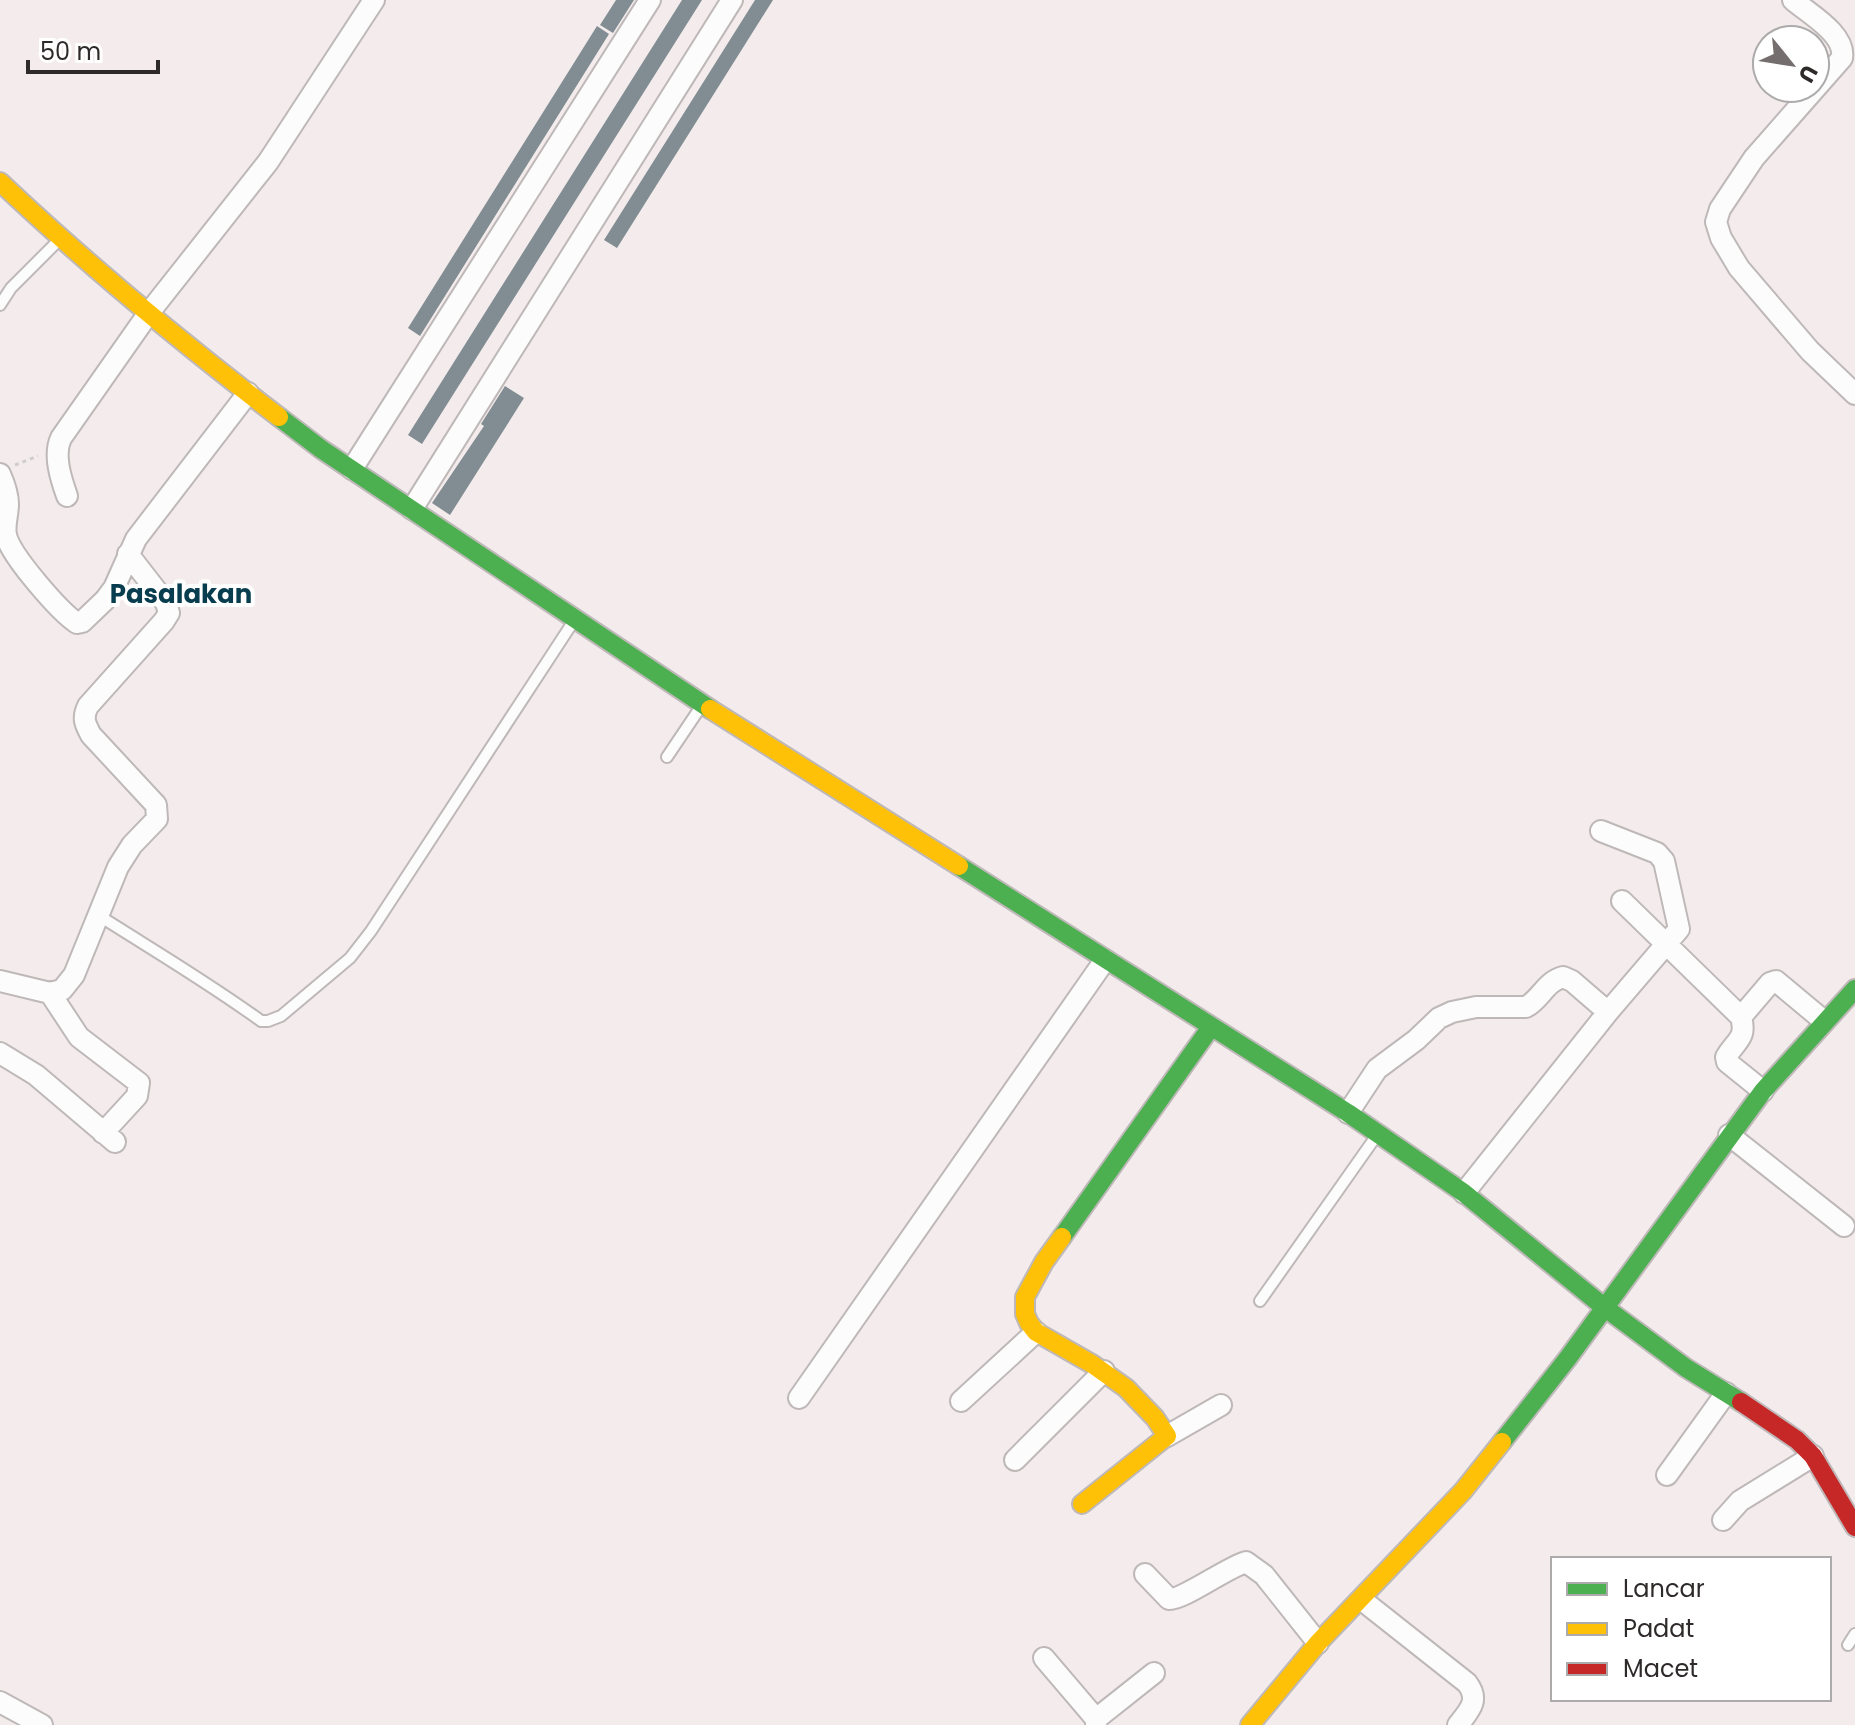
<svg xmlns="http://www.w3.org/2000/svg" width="1855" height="1725" viewBox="0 0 1855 1725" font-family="Poppins,sans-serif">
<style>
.building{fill:#818d92}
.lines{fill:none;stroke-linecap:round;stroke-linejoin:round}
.lane-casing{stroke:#beb8b8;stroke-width:14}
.street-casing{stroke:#beb8b8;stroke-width:24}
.fast-casing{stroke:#beb8b8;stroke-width:22}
.slow-casing{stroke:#beb8b8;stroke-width:22}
.jam-casing{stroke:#beb8b8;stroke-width:22}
.path{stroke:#d0cdcd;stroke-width:3;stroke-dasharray:4 4;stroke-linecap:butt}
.lane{stroke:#fdfcfc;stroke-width:10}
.street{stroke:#fdfcfc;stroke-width:20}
.fast{stroke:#4caf50;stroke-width:18}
.slow{stroke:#ffc107;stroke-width:18}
.jam{stroke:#c62828;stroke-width:18}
.labels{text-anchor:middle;stroke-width:8;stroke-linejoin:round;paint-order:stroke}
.quarter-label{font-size:26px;font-weight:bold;fill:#073d4e;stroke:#fff}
</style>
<rect width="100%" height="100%" fill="#f4ecec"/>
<path class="building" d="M616,0H634L613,33L600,25Z
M682,0H702L422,444L408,435Z
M755,0H773L617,248L604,240Z
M597,26L609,34L420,336L408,328Z
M505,386L524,398L450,515L432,503L484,426L481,424Z"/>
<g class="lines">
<g class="lane-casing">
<path id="lane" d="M0,305L11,288L59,240
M667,757L702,705
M98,915C153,950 209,983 261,1021H268L281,1016L350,958L371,931L575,619
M1260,1301L1377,1135
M1848,1645L1855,1634"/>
</g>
<g class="street-casing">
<path id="street" d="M1793,0C1809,14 1846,34 1842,58L1754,158L1720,209L1716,222L1721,238L1739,268L1810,351L1855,394
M352,469L650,0
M0,474C4,483 8,493 8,504C8,514 4,526 6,535C10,555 60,612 77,623L82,622L105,600L114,588L136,539L248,393
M67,496C61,479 53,455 61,438L148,314L268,162L374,0
M412,509L732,0
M1622,901L1741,1017C1747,1039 1736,1040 1726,1057L1727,1062L1763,1091
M0,981L50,993L62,990L74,975L118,867L132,845L157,819L156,805L91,735C85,724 82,718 88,706L164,621L169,613L166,603L128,554
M50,993L79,1037L139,1083L137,1096L103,1133
M1741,1017L1770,983L1776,981L1824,1021
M0,1053L36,1075L115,1142
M1348,1113L1377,1069L1416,1040L1439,1018L1452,1012L1476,1007H1526C1541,999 1545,982 1563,977L1572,981L1608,1012
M1729,1135L1844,1226
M1464,1193L1608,1012L1679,929L1664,861L1657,853L1601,831
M799,1398L1105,960
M961,1401L1036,1332
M1167,1436L1221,1405
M1015,1460L1104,1371
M1667,1475L1726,1393
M1723,1520L1740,1501L1813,1456
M1145,1574L1169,1599C1183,1600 1226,1568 1246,1562L1264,1575L1318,1643
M1362,1600L1467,1683C1480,1700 1470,1710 1458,1725
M1044,1658L1096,1719V1725
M0,1702L42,1725
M1096,1719L1154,1673"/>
</g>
<g class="fast-casing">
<path id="fast" d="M279,417L321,449L710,709
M959,866L1348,1113L1464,1193L1604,1307L1686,1368L1741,1402
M1062,1237L1211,1027
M1502,1442L1568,1358L1763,1091L1855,989"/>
</g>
<g class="slow-casing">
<path id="slow" d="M0,182C89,266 182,343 279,417
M710,709L959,866
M1062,1237L1044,1262L1025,1297V1314L1029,1323L1036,1332L1092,1364L1126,1388L1155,1418L1167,1436L1082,1504
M1250,1725L1318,1643L1463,1491L1502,1442"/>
</g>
<g class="jam-casing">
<path id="jam" d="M1741,1402L1797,1440L1813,1456L1855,1527"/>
</g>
<path class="path" d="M15,465L38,456"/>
<use href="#lane" class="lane"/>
<use href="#street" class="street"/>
<use href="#fast" class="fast"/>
<use href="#slow" class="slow"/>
<use href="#jam" class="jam"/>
</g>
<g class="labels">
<g class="quarter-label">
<text x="181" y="603">Pasalakan</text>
</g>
</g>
<rect x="1551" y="1557" width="280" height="144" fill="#ffffff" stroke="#acaaaa" stroke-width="2"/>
<rect x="1567" y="1583" width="40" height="12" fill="#4caf50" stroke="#acaaaa" stroke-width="2"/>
<text x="1623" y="1597" font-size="24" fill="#2f2a2a">Lancar</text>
<rect x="1567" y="1623" width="40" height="12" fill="#ffc107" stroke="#acaaaa" stroke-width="2"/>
<text x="1623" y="1637" font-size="24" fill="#2f2a2a">Padat</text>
<rect x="1567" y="1663" width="40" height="12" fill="#c62828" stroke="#acaaaa" stroke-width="2"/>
<text x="1623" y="1677" font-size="24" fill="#2f2a2a">Macet</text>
<g transform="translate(1791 64) rotate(120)"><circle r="38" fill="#ffffff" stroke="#acaaaa" stroke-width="2"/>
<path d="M0-6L14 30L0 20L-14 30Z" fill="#746e6e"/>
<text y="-12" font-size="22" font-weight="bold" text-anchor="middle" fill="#2f2a2a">U</text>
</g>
<path d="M28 60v12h130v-12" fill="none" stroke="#2f2a2a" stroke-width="4"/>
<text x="40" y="60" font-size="24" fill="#2f2a2a" stroke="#ffffff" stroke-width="6" paint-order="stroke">50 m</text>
</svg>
